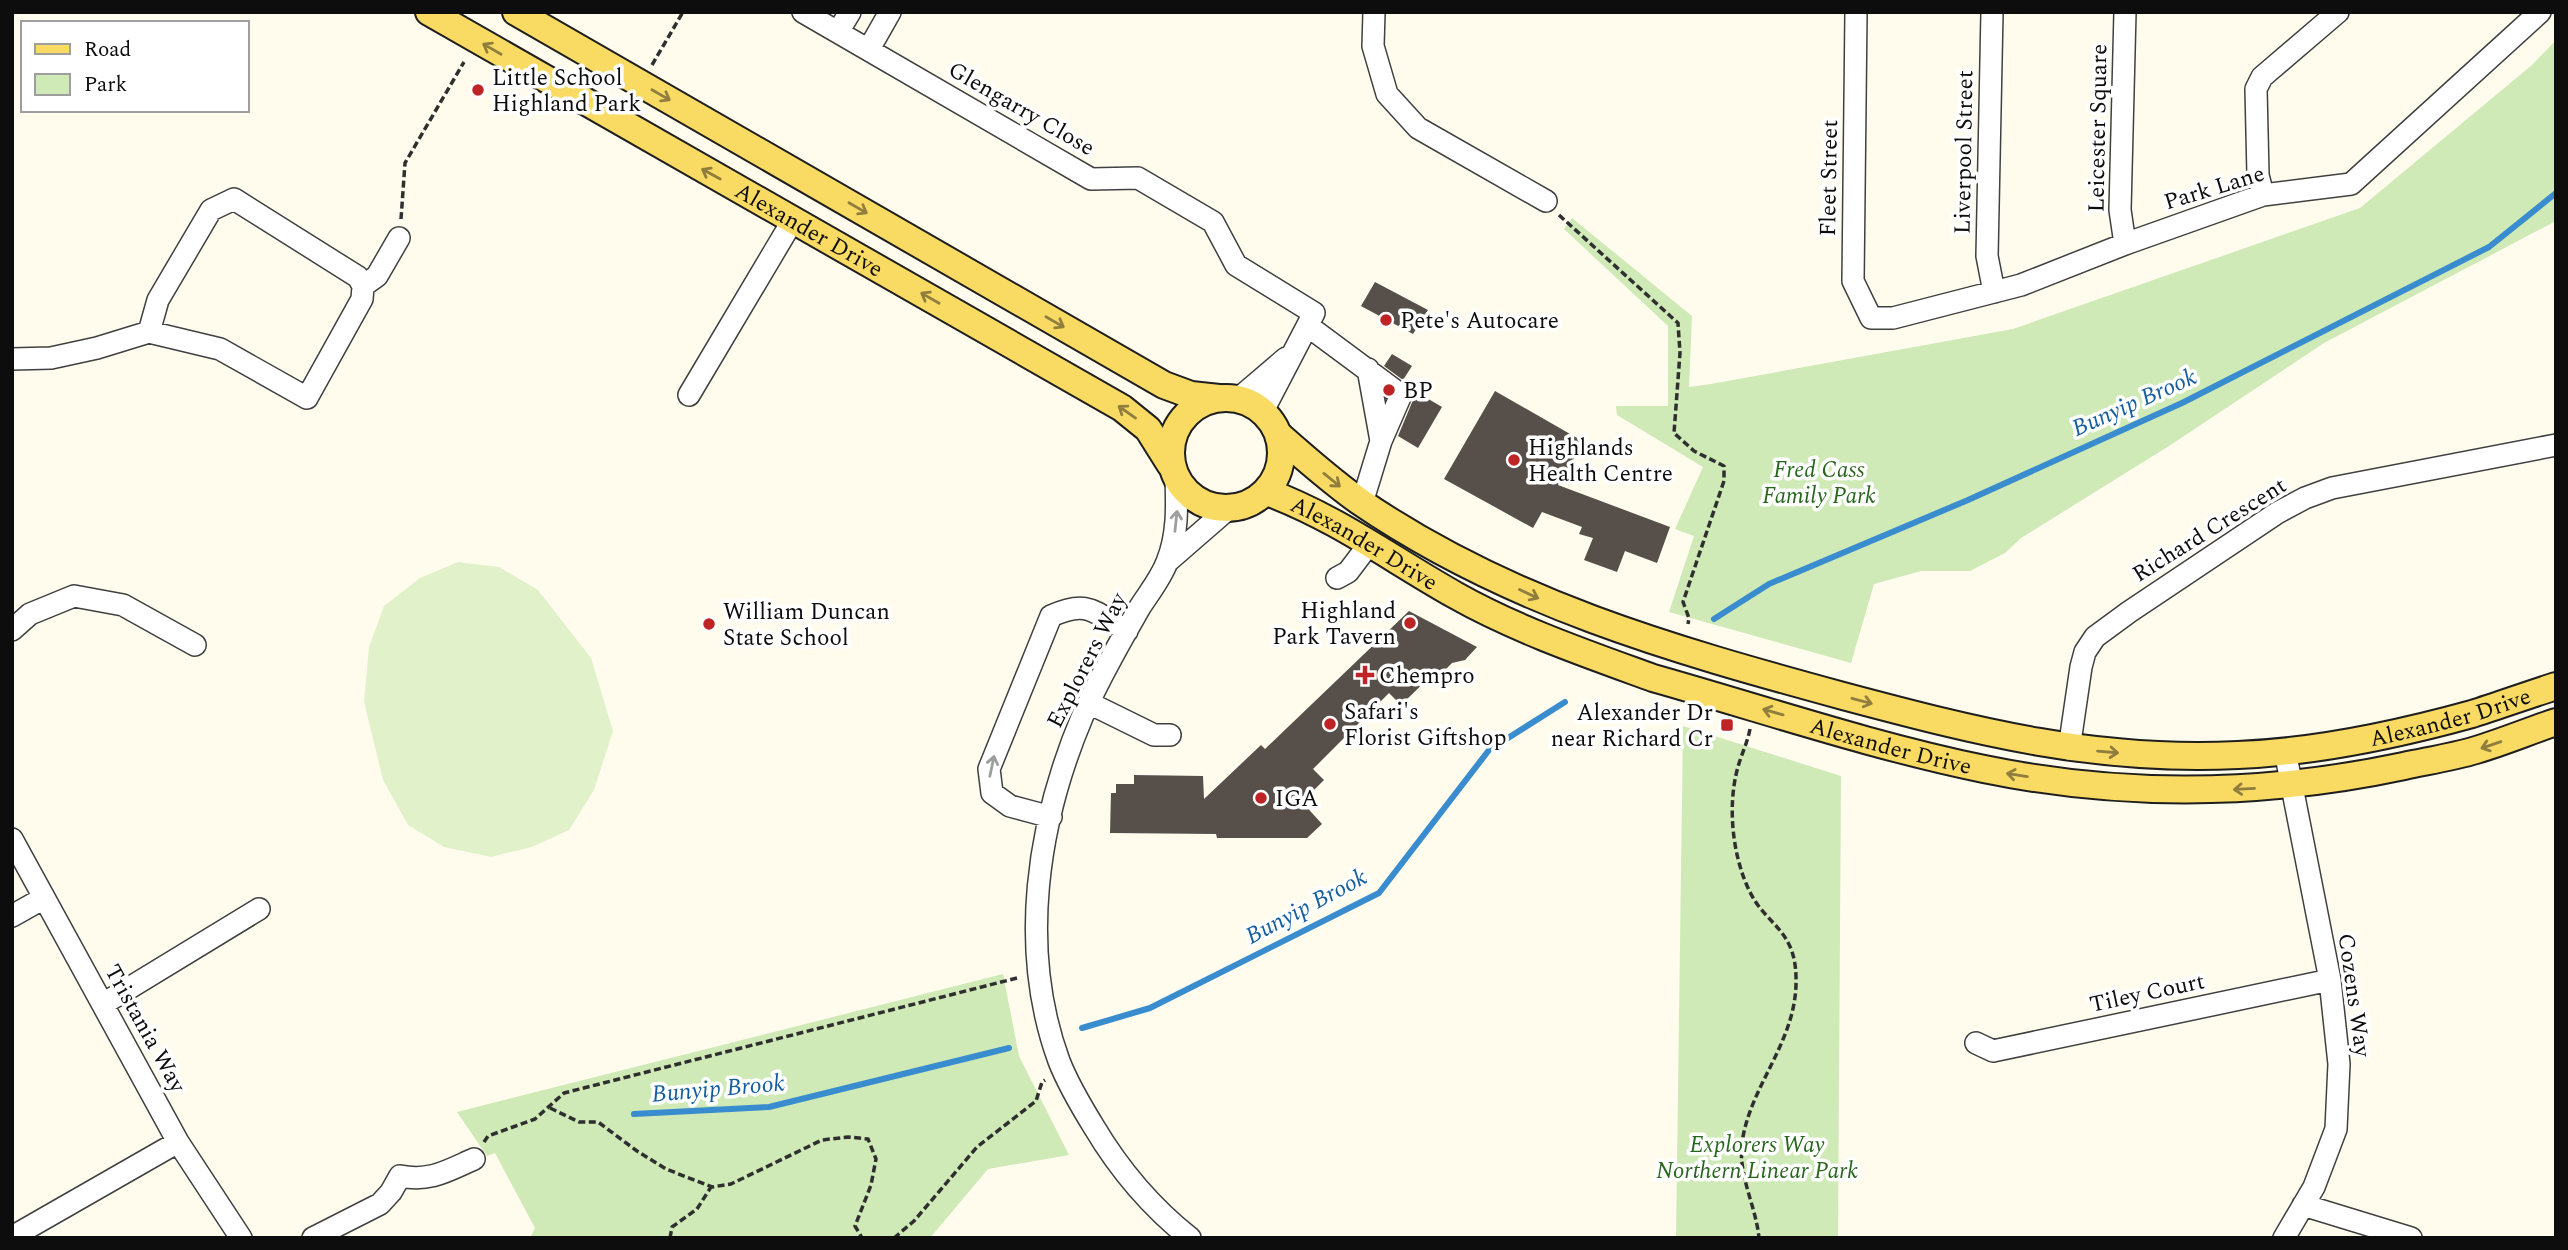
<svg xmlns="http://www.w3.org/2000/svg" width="2568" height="1250" viewBox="0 0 2568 1250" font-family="Spectral,serif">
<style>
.green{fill:#cfe9b7}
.pitch{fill:#e1f1c9}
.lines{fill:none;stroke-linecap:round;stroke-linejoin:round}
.stream{stroke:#398cce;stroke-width:6}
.building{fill:#564f4a}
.minor-casing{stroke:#404040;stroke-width:24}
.major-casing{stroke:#1e1e1e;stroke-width:30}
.path{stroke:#2f2f2f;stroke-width:3.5;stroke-dasharray:7 3.5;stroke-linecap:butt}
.minor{stroke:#fff;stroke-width:21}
.major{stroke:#f9db64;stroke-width:26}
.oneway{stroke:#8f7e3d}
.oneway2{stroke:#9e9e9e}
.poi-dot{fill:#be2425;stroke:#fff;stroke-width:2.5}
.labels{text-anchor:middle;stroke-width:7;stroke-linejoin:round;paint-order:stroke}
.poi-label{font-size:23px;fill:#0d0d0d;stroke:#fff;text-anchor:start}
.street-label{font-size:23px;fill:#0d0d0d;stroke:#fff}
.park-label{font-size:23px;font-style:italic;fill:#29661d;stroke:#fff}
.water-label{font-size:24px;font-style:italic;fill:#165ea0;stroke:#fff}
</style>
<rect width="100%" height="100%" fill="#fffcee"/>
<path class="green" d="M2556,40V221L2324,343L2169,446L2021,538L2005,553L1970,571H1921L1874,584L1851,663L1669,612L1694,536L1675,529L1703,467L1617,415L1616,406H1668V326L1564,229L1572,218L1692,316L1689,387L1711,384L2013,329L2360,208L2532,65Z
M1683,726L1841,776L1838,1238H1676Z
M1003,974L1019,1056L1069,1155L988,1169L930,1238H662L656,1236L653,1238H530L535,1228L495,1153L487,1156L457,1112Z"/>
<path class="pitch" d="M458,562L499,567L538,590L591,658L613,731L594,790L569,830L532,847L491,857L444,847L408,825L383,780L364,702L369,647L384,606L420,578Z"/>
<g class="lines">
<path class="stream" d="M1714,619L1769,584L1968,500L2182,403L2489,247L2556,193
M1082,1028L1150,1008L1379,893L1489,750L1565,702
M634,1114L769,1107L1009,1048"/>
</g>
<path class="building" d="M1375,282L1428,310L1413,334L1361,306Z
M1392,354L1412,366L1403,380L1384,366Z
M1413,390L1442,407L1418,448L1398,436L1413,400Z
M1495,391L1584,442L1558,485L1670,527L1657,563L1625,551L1617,572L1584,560L1593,538L1579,534L1582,527L1542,512L1533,528L1444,479Z
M1409,611L1477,647L1465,660L1452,663L1441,674L1437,670L1401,705L1389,693L1313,769L1324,780L1302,802L1322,824L1307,838H1217L1216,834L1110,833L1111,793H1116V784H1134V775L1203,776L1204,799L1261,745L1265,749Z"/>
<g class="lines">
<g class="minor-casing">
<path id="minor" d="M803,12L1091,179L1138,178L1213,222L1236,265L1314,313L1263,411
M1374,12L1373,46L1387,94L1418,128L1546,201
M1856,12L1853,281L1871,318H1893L2021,285L2125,244L2263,195L2351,184L2540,12
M1992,12L1987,256L1994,292
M838,32L850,12
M869,49L890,12
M2263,195L2258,175L2256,89L2262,77L2338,12
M2125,244L2120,210L2125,12
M363,286L377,276L399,238
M1308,326L1401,395L1381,441
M12,359L51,358L97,348L149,332L220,349L307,398L362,299L363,286L358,277L234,199L211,210L158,300L149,332
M689,395L793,220
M1238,399L1286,358
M1176,478C1177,507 1178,535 1167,562C1161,578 1149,593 1140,607C1120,642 1099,678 1083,715C1037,823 1018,949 1059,1061C1068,1084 1081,1106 1094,1127C1119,1169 1151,1207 1190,1238
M1362,503L1381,441L1368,369
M1167,562L1228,509
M1337,578L1348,572L1370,543
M12,630L30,614L74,596L123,605L195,645
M1089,703L1154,735H1170
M2069,749L2081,667L2085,652L2095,637L2129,612L2277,513L2305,498L2332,488L2556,445
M1051,817L1010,806L992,793L989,769L1051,616C1088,599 1094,612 1127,631
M12,839L178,1142L241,1238
M12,916L44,898
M103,1004L259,909
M1976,1043L1993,1051L2330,980
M2303,1205L2411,1238
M12,1237L178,1142
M313,1238L380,1204L391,1192L400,1176C430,1182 447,1171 474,1159
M2284,1238L2314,1187L2336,1129L2339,1064L2330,980L2285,751"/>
</g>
<g class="major-casing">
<g id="major">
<path id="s1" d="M429,12L1122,408L1148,429L1170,464"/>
<path d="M516,12L1164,385L1191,395L1219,398"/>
<circle cx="1226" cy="453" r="55"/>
<path id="s2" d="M1280,436C1306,459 1331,481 1359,501C1508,603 1671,649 1843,696C1978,732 2095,762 2238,755C2316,752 2396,735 2472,714C2500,705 2528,695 2556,686"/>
<path id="s3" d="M1267,492C1337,518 1391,559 1455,595C1517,630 1587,654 1653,678C1763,709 1872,746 1984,769C2125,798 2263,796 2404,766C2427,761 2453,757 2476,750C2503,742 2529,731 2556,722"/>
</g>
</g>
<path class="path" d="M652,65L683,12
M1559,215L1678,323L1680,353L1674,433L1694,451L1724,466V481L1683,602L1689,618L1688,624
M401,219L405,163L464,62
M1750,729C1747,745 1739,759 1736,775C1728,810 1733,857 1749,890C1765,925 1795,928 1796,977C1798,1041 1750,1084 1742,1143C1738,1176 1756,1206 1759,1238
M550,1108L579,1122H598L637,1151L666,1169L712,1187L731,1184L822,1140L848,1137L868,1139L876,1159L871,1185L855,1226L862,1238
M484,1142L488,1136L535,1119L564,1093L1017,978
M670,1238L672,1227L697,1209L711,1187
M894,1238L914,1221L977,1147L1036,1101L1042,1082L1045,1080"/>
<use href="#minor" class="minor"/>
<use href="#major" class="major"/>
</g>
<defs><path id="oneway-shaft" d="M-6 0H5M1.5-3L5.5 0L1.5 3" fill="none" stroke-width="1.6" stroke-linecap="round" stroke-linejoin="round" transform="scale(1.75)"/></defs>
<g class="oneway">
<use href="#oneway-shaft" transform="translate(492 49) rotate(-150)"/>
<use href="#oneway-shaft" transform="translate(661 95) rotate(30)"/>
<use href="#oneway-shaft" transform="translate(711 174) rotate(-151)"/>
<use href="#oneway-shaft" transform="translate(858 208) rotate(30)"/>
<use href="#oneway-shaft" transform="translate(930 298) rotate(-150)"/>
<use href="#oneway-shaft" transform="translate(1055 322) rotate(30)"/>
<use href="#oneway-shaft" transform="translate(1127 412) rotate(-145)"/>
<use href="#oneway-shaft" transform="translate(1332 480) rotate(39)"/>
<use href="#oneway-shaft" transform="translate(1529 594) rotate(25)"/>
<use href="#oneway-shaft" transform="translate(1862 701) rotate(15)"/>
<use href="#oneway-shaft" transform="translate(1773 712) rotate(-164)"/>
<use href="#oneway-shaft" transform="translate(2491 745) rotate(161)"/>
<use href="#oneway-shaft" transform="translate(2108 752) rotate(5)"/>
<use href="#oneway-shaft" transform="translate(2017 775) rotate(-171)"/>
<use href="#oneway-shaft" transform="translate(2244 789) rotate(177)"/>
</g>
<g class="oneway2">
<use href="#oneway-shaft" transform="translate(1176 521) rotate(-84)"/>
<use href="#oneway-shaft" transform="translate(992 766) rotate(-78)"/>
</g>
<g class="poi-dot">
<circle cx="478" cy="90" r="7"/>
<circle cx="1386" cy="320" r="7"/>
<circle cx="1389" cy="390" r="7"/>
<circle cx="1514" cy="460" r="7"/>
<circle cx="1410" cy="623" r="7"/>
<circle cx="709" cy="624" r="7"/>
<path d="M1361.5 664.5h7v7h7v7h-7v7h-7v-7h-7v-7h7z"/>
<circle cx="1330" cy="724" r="7"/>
<rect x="1720" y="718" width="14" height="14" rx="3.5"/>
<circle cx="1261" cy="798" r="7"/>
</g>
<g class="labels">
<g class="poi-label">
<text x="492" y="85">Little School<tspan x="492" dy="26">Highland Park</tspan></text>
<text x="1400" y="328">Pete's Autocare</text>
<text x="1403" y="398">BP</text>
<text x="1528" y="455">Highlands<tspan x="1528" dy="26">Health Centre</tspan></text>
<text x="1396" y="618" text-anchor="end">Highland<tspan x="1396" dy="26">Park Tavern</tspan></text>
<text x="723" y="619">William Duncan<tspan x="723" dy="26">State School</tspan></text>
<text x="1379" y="683">Chempro</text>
<text x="1344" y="719">Safari's<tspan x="1344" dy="26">Florist Giftshop</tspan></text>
<text x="1713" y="720" text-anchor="end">Alexander Dr<tspan x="1713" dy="26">near Richard Cr</tspan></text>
<text x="1275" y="806">IGA</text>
</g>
<g class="street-label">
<text transform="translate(1022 108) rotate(30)" y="8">Glengarry Close</text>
<text transform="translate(2097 128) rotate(-89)" y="8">Leicester Square</text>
<text transform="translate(1963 152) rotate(-89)" y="8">Liverpool Street</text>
<text transform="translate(1828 178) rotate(-89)" y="8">Fleet Street</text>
<text transform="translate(2214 187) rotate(-17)" y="8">Park Lane</text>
<text dy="8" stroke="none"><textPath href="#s1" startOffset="438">Alexander Drive</textPath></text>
<text transform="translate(2209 529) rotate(-32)" y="8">Richard Crescent</text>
<text dy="8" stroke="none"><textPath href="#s3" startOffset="110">Alexander Drive</textPath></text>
<text transform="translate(1086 660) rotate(-63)" y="8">Explorers Way</text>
<text dy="8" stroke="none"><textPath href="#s2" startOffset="1244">Alexander Drive</textPath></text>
<text dy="8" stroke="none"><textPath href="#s3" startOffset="677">Alexander Drive</textPath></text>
<text transform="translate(2147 992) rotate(-12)" y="8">Tiley Court</text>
<text transform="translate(2355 995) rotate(82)" y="8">Cozens Way</text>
<text transform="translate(146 1028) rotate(61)" y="8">Tristania Way</text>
</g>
<g class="park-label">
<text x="1819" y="477">Fred Cass<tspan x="1819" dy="26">Family Park</tspan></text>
<text x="1757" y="1152">Explorers Way<tspan x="1757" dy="26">Northern Linear Park</tspan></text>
</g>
<g class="water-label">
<text transform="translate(2134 402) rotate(-24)" y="8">Bunyip Brook</text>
<text transform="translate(1306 906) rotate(-28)" y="8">Bunyip Brook</text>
<text transform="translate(718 1088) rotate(-5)" y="8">Bunyip Brook</text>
</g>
</g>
<rect width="2568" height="1250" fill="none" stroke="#0d0d0d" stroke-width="28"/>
<rect x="21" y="21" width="228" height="91" fill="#ffffff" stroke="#9e9e9e" stroke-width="2"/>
<rect x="35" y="44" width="35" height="10" fill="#f9db64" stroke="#9e9e9e" stroke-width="2"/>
<text x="84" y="56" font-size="21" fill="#0d0d0d">Road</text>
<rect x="35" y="74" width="35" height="21" fill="#cfe9b7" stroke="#9e9e9e" stroke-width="2"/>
<text x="84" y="91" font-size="21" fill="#0d0d0d">Park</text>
</svg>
